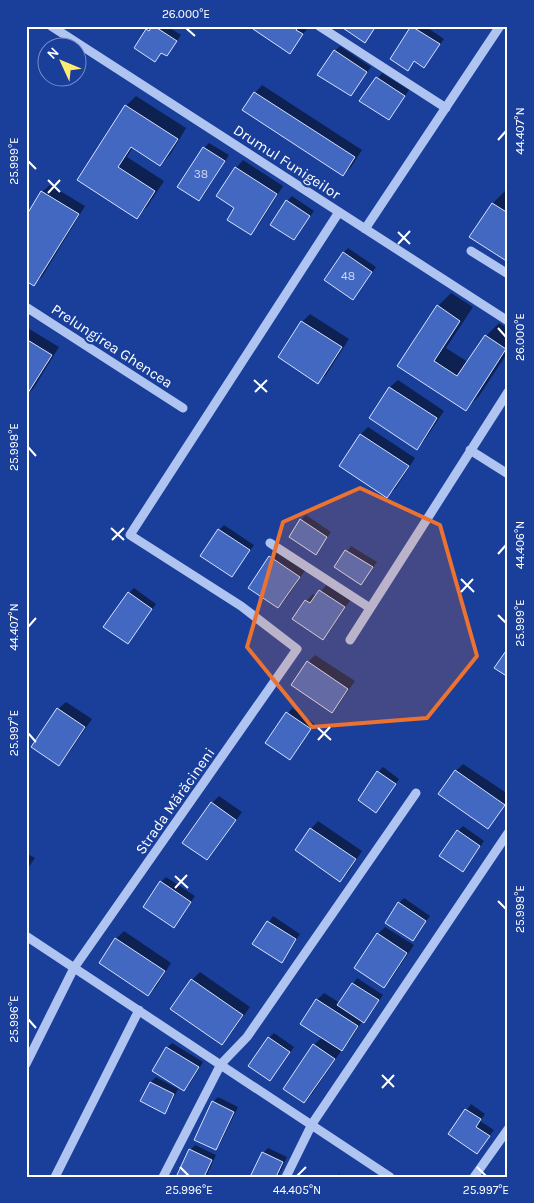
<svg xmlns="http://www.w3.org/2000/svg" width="534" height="1203" viewBox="0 0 534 1203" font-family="Karla,sans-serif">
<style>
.shadow{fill:#0007}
.building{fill:#4268c1;stroke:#d7e2fc}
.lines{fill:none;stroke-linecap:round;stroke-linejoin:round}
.minor{stroke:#afc4f1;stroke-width:9}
.marked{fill:#eb7230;fill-opacity:0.2;stroke:#eb7230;stroke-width:4;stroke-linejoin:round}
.ticks{fill:none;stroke:#fff;stroke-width:2}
.labels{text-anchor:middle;stroke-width:4.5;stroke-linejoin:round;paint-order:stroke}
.number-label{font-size:12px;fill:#d0d9f0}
.street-label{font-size:15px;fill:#fff;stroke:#193f9b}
.neatline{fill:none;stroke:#fff;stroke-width:2}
.ticks-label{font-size:12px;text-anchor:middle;fill:#fff}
</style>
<rect width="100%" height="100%" fill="#193f9b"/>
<path class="shadow" d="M151,26H167L181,35L167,55L162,52L155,60L147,30Z
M256,26H303L307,29L290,52Z
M413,26H425L444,39L424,66L415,60L407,69L391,59Z
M340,46L371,67L351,95L335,51Z
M382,73L409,90L389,119L361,101Z
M262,85L362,150L351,167L343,174L255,93Z
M136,96L186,128L170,155L160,165L133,147L127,157L164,181L147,207L137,217L78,179L126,106Z
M209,143L229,155L204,195L199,199L179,187L204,148Z
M243,160L283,186L258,226L250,233L236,207V168Z
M50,185L85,206L42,277L34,284L42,192Z
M506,190L508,192V261L471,237L493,203Z
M292,196L314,211L294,239L287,201Z
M348,248L376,267L353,298L343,253Z
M451,293L473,307L446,348L468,362L486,336L499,323L508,329V352L479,396L465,410L398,365L438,306Z
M310,314L349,339L326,375L318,382L279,357L302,322Z
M26,327L59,347L33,389L26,395Z
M398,380L444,411L424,441L417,448L371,418L390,387Z
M368,427L415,458L395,489L387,496L340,465L361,434Z
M306,515L331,532L316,554L301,520Z
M224,525L254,545L232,576L219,530Z
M351,546L377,562L361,584L336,567Z
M278,550L306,569L286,599L278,607L270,557Z
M328,583L351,599L330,631L322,638L306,601L313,594L317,596Z
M134,588L156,604L132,637L129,593Z
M315,655L355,681L339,704L332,712L308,662Z
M66,702L92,719L66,757L59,764L58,709Z
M292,708L315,724L290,759L266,743Z
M463,764L508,794V801L488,827L456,771Z
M383,767L399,779L380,806L378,772Z
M219,796L242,812L214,851L207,859L212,803Z
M318,821L362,851L348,873L340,880L311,829Z
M463,826L484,841L467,865L458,831Z
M26,853L35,858L26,871Z
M166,877L195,896L178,921L161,882Z
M404,898L430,916L412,940L399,903Z
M273,916L300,934L282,961L254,944Z
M385,927L414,945L391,979L384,987L378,934Z
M124,931L171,963L156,987L148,995L100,963L116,939Z
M200,972L250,1007L229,1036L222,1044L192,980Z
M357,978L383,995L369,1016L363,1020L349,1042L341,1051L312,1094L304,1102L314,1045L322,1037L317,1000L324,993L340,1003Z
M274,1033L294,1047L270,1080L269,1038Z
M172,1043L203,1062L189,1085L184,1089L167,1048Z
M156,1077L178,1089L169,1107L164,1112L151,1082Z
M218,1097L238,1107L220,1144L216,1149L213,1102Z
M471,1104L485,1114L480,1121L494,1130L477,1152L450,1134Z
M195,1145L216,1155L206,1177H177L190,1150Z
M268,1148L287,1157L278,1177H252L263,1153Z
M339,1174L345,1177H336Z"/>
<path class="building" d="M152,26H154L177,41L167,56L161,53L155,62L134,48L146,29L149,31Z
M254,26H297L298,27L296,30L303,34L290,54L253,29Z
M340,26H376L365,43Z
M411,26L440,44L424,68L414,61L408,71L390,59Z
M334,50L367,72L351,96L317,75Z
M376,77L405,96L389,120L359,101Z
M254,92L355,157L343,176L242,110Z
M125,105L178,139L160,166L131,147L118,167L155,191L137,219L77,180Z
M203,147L225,161L199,201L177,187Z
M235,167L277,194L251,235L227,220L234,208L216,196Z
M41,191L79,214L34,286L26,281V216Z
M286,200L310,216L294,240L270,225Z
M492,203L508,213V262L469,237Z
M343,252L372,272L353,300L324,280Z
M437,305L460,321L434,361L457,376L485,335L506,349L466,411L397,366Z
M301,321L342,347L318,384L278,357Z
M26,339L52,355L26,396Z
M389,387L437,418L417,450L369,418Z
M360,434L409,466L387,498L339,466Z
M300,519L327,537L316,555L289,537Z
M218,529L250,550L232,577L200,556Z
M345,550L373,567L361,585L334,567Z
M269,556L300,577L278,608L248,588Z
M319,590L345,607L323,640L292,619L305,600L310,603Z
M128,592L152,609L128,644L103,627Z
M508,648V677L494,668Z
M307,661L348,689L332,713L291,685Z
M57,708L85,727L59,766L31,747Z
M286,712L311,729L290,760L265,743Z
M455,770L505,805L488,829L438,794Z
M377,771L396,784L376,813L358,800Z
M211,802L236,820L207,860L182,843Z
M310,828L356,859L340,882L295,850Z
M457,830L480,846L463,872L439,856Z
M160,881L191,902L174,928L143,907Z
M398,902L426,921L413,941L385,923Z
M267,921L296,939L282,963L252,944Z
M377,933L407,953L384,988L354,968Z
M115,938L165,971L148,996L99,963Z
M191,979L243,1015L222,1045L170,1009Z
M352,983L379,1000L364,1023L337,1005Z
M316,999L358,1026L342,1051L300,1024Z
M268,1037L290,1052L270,1081L248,1066Z
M313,1044L335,1059L304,1103L283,1089Z
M166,1047L199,1067L184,1091L152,1071Z
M150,1082L174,1094L165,1114L140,1101Z
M212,1101L234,1112L216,1150L194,1140Z
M465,1109L481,1119L476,1127L490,1136L477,1154L448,1134Z
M189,1149L212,1160L204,1177H176Z
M262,1152L283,1162L276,1177H250Z"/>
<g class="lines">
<path class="minor" d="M51,26L508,321
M319,26L446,108
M365,229L500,26
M471,251L508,274
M26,307L183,408
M470,450L508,474
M270,543L370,608
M350,640L508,392
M26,936L390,1177
M26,1064L74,968L297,649L241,606L130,535L339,212
M55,1177L139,1010
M163,1177L221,1064L247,1037L416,793
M286,1177L312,1124L508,833
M474,1177L508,1129"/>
</g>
<path class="marked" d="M360,488L440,525L477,656L427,718L312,727L247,647L283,522Z"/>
<path class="ticks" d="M186,28L195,36M498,140L506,131M28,161L36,169M48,180L60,192M48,193L60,180M398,232L410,244M398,244L410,231M498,328L506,337M254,380L267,392M255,392L267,380M28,447L36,456M111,528L124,540M112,540L124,528M498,554L506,545M461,579L474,592M461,592L473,579M498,615L506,623M28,627L36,618M318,728L331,740M28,733L36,742M318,740L330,727M175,876L188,888M175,888L187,875M498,901L506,909M28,1019L36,1028M382,1075L394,1087M382,1088L394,1075M180,1167L189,1176M477,1167L486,1176M297,1176L306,1167"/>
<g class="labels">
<g class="number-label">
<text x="201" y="178">38</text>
<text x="348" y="280">48</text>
</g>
<g class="street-label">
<text transform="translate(287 162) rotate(33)" y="5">Drumul Funigeilor</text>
<text transform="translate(112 346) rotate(33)" y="5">Prelungirea Ghencea</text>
<text transform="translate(175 801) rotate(-55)" y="5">Strada Mărăcineni</text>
</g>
</g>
<rect width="534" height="1203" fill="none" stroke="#193f9b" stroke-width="55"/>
<g transform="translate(62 62) rotate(314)"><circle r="24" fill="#193f9b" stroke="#758cc3"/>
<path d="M0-4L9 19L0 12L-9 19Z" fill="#ffeb70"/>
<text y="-8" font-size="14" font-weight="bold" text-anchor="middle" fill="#ffffff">N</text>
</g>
<rect x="28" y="28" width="478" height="1148" class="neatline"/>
<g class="ticks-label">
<text x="186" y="18">26.000°E</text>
<text transform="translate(520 131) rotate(-90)" y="4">44.407°N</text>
<text transform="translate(14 161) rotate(-90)" y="4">25.999°E</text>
<text transform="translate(520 337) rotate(-90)" y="4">26.000°E</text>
<text transform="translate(14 447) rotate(-90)" y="4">25.998°E</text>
<text transform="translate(520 545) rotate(-90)" y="4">44.406°N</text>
<text transform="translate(520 623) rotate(-90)" y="4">25.999°E</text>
<text transform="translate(14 627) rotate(-90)" y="4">44.407°N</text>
<text transform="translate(14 733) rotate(-90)" y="4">25.997°E</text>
<text transform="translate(520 909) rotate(-90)" y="4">25.998°E</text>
<text transform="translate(14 1019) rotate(-90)" y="4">25.996°E</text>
<text x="189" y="1194">25.996°E</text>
<text x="297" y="1194">44.405°N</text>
<text x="486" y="1194">25.997°E</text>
</g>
</svg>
